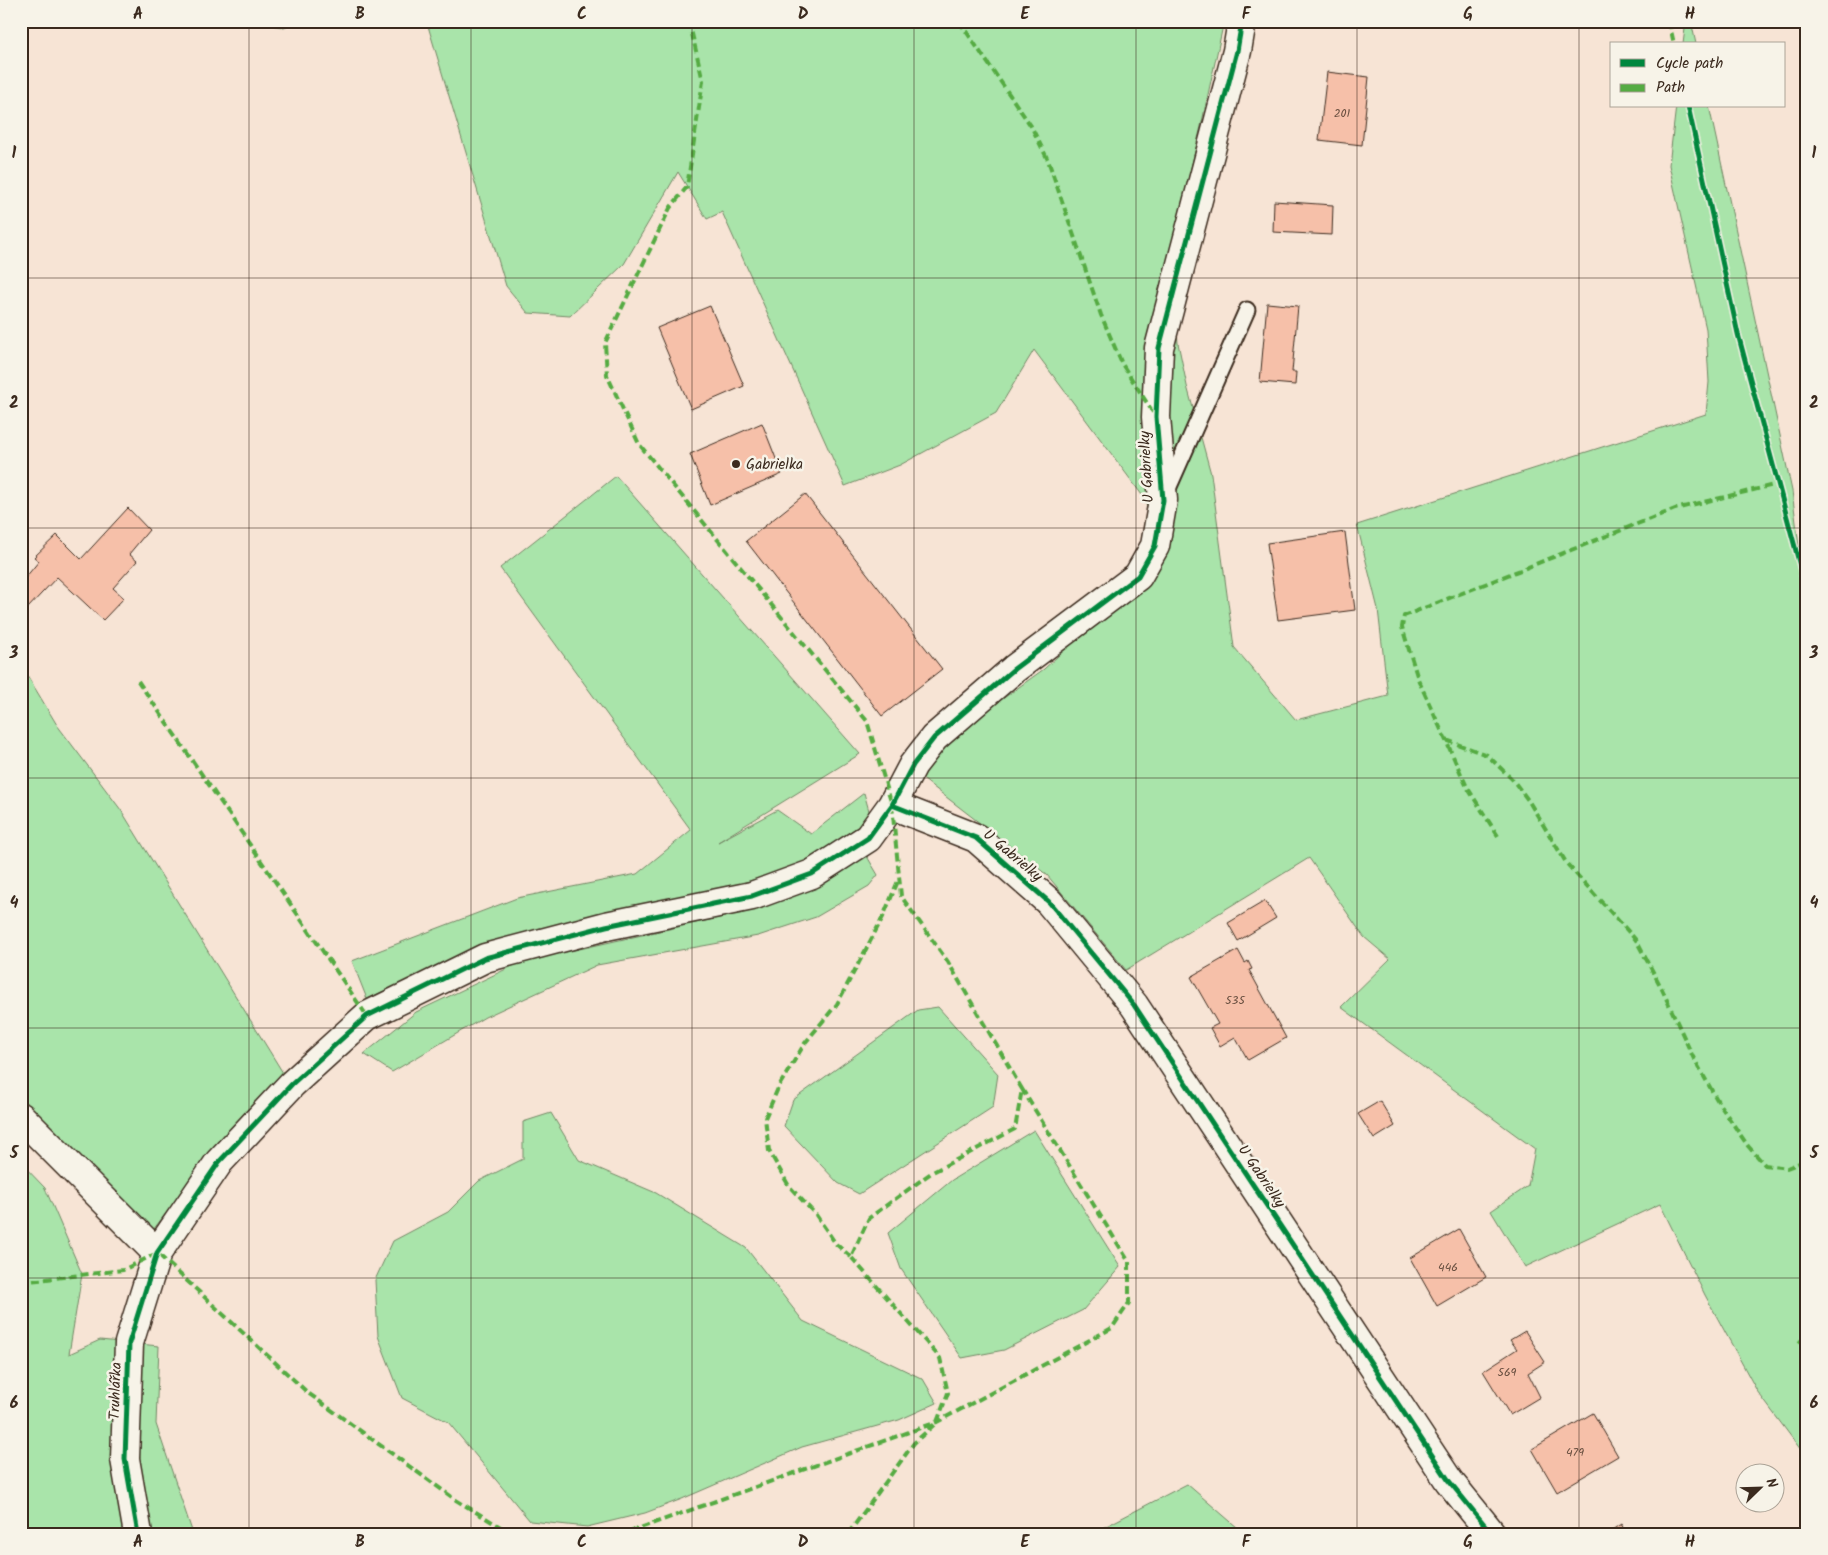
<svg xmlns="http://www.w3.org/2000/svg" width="1828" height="1555" viewBox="0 0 1828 1555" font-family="Kalam,sans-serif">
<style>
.green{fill:#a9e4aa;stroke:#728764}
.building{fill:#f6c0a9;stroke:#3b2a1e}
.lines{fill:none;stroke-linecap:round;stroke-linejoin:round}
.lane-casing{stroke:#3b2a1e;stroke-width:19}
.street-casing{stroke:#3b2a1e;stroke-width:31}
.lane{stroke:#f7f3e8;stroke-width:15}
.street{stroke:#f7f3e8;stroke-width:28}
.quiet{stroke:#55ab43;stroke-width:4;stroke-dasharray:8 4;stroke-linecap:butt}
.cycleway-casing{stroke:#f7f3e8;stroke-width:8}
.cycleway{stroke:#00873e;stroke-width:5}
.grid{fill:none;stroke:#3b2a1e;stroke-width:1;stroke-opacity:0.55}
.poi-dot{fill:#3b2a1e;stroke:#f7f3e8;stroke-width:2}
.labels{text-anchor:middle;stroke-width:5;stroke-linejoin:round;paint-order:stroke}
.number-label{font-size:12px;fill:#6a5041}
.poi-label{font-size:15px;fill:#3b2a1e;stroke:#f7f3e8;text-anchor:start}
.street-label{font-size:15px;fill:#3b2a1e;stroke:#f7f3e8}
.neatline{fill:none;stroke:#3b2a1e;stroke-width:2}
.grid-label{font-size:16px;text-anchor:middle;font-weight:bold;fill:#3b2a1e}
</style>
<rect width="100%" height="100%" fill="#f7e4d5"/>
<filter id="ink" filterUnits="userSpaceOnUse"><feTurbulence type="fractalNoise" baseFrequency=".02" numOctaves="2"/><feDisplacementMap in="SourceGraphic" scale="10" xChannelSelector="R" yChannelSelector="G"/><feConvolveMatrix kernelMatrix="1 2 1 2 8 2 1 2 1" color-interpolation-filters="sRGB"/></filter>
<g filter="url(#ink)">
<path class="green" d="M241,21H298L284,27Z
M432,21H1224L1202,122L1171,252L1178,343L1187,386L1211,474L1234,647L1296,720L1388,696L1378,609L1357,525L1706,414L1709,382L1706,329L1669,165L1676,106H1709L1792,491L1800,554L1807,589V1458L1757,1391L1705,1295L1660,1204L1525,1267L1491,1211L1528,1186L1535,1149L1341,1007L1390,959L1364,937L1309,858L1126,970L1047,875L919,776L929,759L994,705L1044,669L1161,560L1145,499L1034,350L996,413L900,465L845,486L722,212L707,219L678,172L624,264L570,316L528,313L506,286L428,26Z
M1686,21H1691L1696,44H1683Z
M616,476L860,754L718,842L777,810L811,834L864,793L871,818L797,867L708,893L464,954L367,999L352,961L517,898L637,874L691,830L500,568Z
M21,665L57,725L121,810L283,1073L233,1125L147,1238L43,1151L21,1140Z
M865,853L878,875L869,886L816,917L758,936L597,965L485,1017L392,1072L364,1054L416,1012L521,962L727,916L803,892Z
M938,1007L998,1074L993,1107L859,1194L838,1183L784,1126L793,1100L918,1010Z
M551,1113L579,1160L656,1193L746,1248L803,1321L923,1379L937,1403L899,1420L802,1447L682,1499L645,1513L587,1527L530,1521L448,1422L402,1398L378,1336L375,1280L393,1241L448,1212L479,1181L523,1159V1122Z
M1034,1130L1120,1267L1083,1310L1004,1350L962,1358L901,1269L888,1233L952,1180Z
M21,1163L45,1188L82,1274L69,1354L100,1340L159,1346L156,1424L193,1534H21Z
M1187,1484L1245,1534H1091Z"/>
<path class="building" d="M1327,72L1369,77L1362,145L1319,140Z
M1274,201L1333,205L1332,235L1273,232Z
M1267,303L1298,306L1292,372H1296L1295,385L1260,382Z
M710,306L744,386L691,409L657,328Z
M762,423L782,474L710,505L690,454Z
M805,494L942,669L882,716L746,541Z
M128,508L149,530L129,554L137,561L113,588L124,598L103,620L57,577L27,609L21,602V583L39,561L34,557L57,535L81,559Z
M1345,532L1355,610L1278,620L1267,543Z
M1265,901L1276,918L1238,941L1228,923Z
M1238,950L1245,963L1248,961L1252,969L1249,970L1286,1038L1248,1060L1235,1037L1220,1046L1210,1028L1218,1024L1191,977Z
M1380,1101L1395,1126L1374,1139L1358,1114Z
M1459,1229L1486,1277L1437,1306L1410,1258Z
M1525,1331L1545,1362L1528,1373L1540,1397L1510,1415L1483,1371L1517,1349L1510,1340Z
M1593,1413L1618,1456L1557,1492L1532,1449Z
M1621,1524L1627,1534H1606Z"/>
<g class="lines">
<g class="lane-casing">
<path id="lane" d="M1167,491L1247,310"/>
</g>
<g class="street-casing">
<path id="street" d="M892,805L976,838L1049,902L1134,1005L1449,1481L1492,1534
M21,1117L157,1253
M138,1534L125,1459L129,1343L157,1253L219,1162L292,1084L367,1016L485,958L606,926L752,896L812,874L868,838L892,805L913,765L934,738L1014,669L1138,576L1155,546L1163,500L1156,417L1159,348L1237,51L1242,21"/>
</g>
<use href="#lane" class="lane"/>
<use href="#street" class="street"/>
<path class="quiet" d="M689,21L703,81L687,187L670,208L605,343L607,375L639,444L867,721L892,805L901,896L948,962L1022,1089L1015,1129L931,1173L869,1218L851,1257L940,1358L948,1393L937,1422L914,1443L848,1534
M959,21L1031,126L1048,160L1101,315L1122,364L1156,417
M1669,21L1674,44
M138,681L367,1016
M1446,740L1487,755L1512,779L1528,800L1567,864L1636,940L1661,987L1693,1057L1720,1105L1748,1146L1765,1165L1787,1168L1807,1160
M1498,836L1467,787L1418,679L1402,627L1404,616L1675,509L1778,484
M851,1257L836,1244L816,1215L789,1186L769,1151L765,1118L779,1086L805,1043L837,1004L883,917L898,881
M21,1282L123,1270L157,1253L308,1393L456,1500L512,1534
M1799,1340L1807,1346
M606,1534L629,1532L937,1422L1112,1328L1129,1303V1262L1022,1089"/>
<g class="cycleway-casing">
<path id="cycleway" d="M1688,106L1738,334L1807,592
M892,805L976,838L1049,902L1134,1005L1449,1481L1492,1534
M138,1534L125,1459L129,1343L157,1253L219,1162L292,1084L367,1016L485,958L606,926L752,896L812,874L868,838L892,805L913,765L934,738L1014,669L1138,576L1155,546L1163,500L1156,417L1159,348L1237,51L1242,21"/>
</g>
<use href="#cycleway" class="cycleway"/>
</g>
</g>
<path class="grid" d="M249,21V1534M471,21V1534M692,21V1534M914,21V1534M1136,21V1534M1357,21V1534M1579,21V1534M21,278H1807M21,528H1807M21,778H1807M21,1028H1807M21,1278H1807"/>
<circle class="poi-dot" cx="736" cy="464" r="5"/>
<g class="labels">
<g class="number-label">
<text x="1342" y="117">201</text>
<text x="1235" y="1004">535</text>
<text x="1448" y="1271">446</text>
<text x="1507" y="1376">569</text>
<text x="1575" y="1456">479</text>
</g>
<g class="poi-label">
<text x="746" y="469">Gabrielka</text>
</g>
<g class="street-label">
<text transform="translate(1146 467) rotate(-93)" y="5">U Gabrielky</text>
<text transform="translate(1013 855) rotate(40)" y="5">U Gabrielky</text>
<text transform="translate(1262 1176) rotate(56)" y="5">U Gabrielky</text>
<text transform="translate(115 1391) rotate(-88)" y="5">Truhlářka</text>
</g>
</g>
<rect width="1828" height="1555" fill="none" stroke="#f7f3e8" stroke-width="55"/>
<rect x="1610" y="42" width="175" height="65" fill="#f7f3e8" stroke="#aca397"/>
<rect x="1620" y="59" width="25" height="8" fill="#00873e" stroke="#aca397"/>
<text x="1656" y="68" font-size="15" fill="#3b2a1e">Cycle path</text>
<rect x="1620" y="84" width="25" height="8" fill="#55ab43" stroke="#aca397"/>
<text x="1656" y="92" font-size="15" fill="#3b2a1e">Path</text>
<g transform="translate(1760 1488) rotate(67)"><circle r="24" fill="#f7f3e8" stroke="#aca397"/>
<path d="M0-4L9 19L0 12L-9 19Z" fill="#3b2a1e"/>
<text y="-8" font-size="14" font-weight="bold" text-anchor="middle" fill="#3b2a1e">N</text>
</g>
<rect x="28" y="28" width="1772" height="1500" class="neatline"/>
<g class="grid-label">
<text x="138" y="19">A</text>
<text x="360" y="19">B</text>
<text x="582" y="19">C</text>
<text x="803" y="19">D</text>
<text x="1025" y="19">E</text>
<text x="1246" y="19">F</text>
<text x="1468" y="19">G</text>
<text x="1690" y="19">H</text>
<text x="14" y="158">1</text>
<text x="1814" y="158">1</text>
<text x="14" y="408">2</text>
<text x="1814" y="408">2</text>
<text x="14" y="658">3</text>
<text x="1814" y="658">3</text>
<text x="14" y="908">4</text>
<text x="1814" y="908">4</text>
<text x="14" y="1158">5</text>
<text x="1814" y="1158">5</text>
<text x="14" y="1408">6</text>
<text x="1814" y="1408">6</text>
<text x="138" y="1547">A</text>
<text x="360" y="1547">B</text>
<text x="582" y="1547">C</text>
<text x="803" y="1547">D</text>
<text x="1025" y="1547">E</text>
<text x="1246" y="1547">F</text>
<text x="1468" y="1547">G</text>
<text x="1690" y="1547">H</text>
</g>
</svg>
